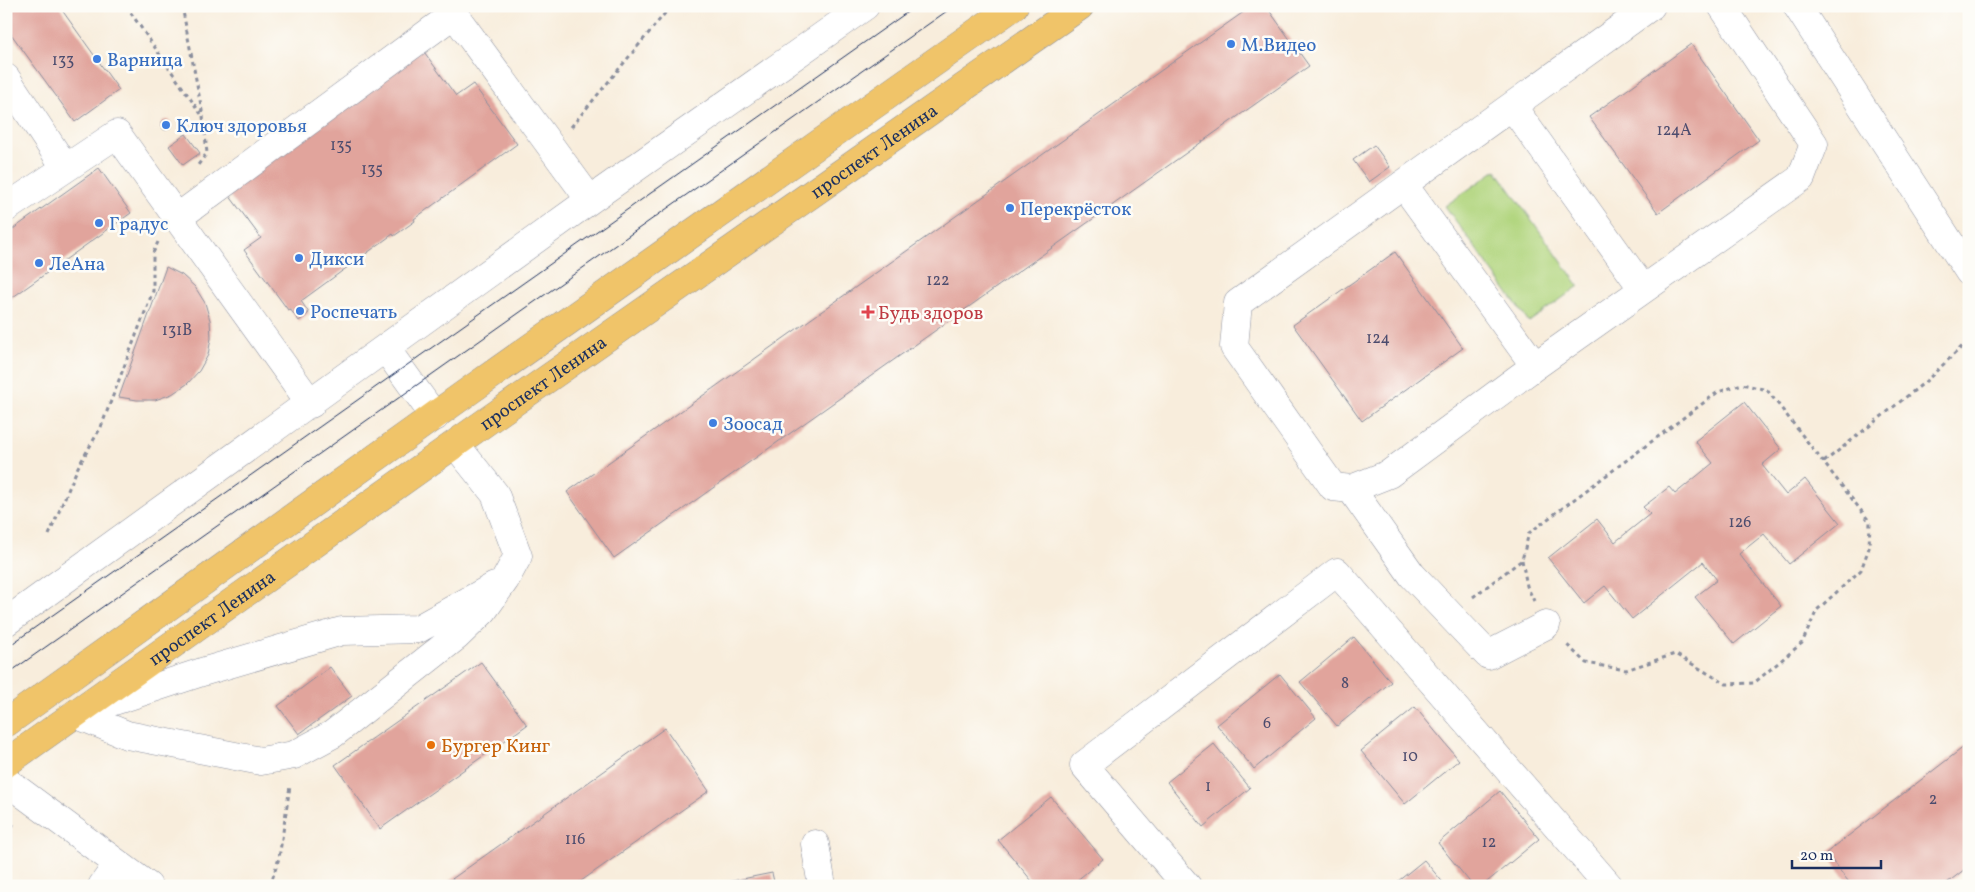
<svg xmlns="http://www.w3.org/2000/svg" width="1975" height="892" viewBox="0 0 1975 892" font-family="Vollkorn,serif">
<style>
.green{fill:#b2d680;stroke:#66826f}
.building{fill:#e1a49c}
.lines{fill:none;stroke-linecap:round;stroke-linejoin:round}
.minor-casing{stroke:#8a8e9d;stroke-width:29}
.major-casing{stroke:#8a8e9d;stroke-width:29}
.path{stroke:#8a8e9d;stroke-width:3;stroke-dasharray:4 4;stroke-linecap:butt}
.minor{stroke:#fff;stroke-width:28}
.major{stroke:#f0c469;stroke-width:28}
.tram{stroke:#1b2f5e;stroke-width:1}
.shop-dot{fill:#3f7fe0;stroke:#fdfcf7;stroke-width:2}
.health-dot{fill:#e0444e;stroke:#fdfcf7;stroke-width:2}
.food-dot{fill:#e8710a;stroke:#fdfcf7;stroke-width:2}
.labels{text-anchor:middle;stroke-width:5;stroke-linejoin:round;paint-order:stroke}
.number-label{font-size:16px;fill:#4c4c6e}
.shop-label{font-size:19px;fill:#366cbe;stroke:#fdfcf7;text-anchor:start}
.street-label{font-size:19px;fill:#1b2f5e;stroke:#fdfcf7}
.health-label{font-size:19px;fill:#be3a42;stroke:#fdfcf7;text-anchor:start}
.food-label{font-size:19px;fill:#c56008;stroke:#fdfcf7;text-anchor:start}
</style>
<rect width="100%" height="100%" fill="#fdfcf7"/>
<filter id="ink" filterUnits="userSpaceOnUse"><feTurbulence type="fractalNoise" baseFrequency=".02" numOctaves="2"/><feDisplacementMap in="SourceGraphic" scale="10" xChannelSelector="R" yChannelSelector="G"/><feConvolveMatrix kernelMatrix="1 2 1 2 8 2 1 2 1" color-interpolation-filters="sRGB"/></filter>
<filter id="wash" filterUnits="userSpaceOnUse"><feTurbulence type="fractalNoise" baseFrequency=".0096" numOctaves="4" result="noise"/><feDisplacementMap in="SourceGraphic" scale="20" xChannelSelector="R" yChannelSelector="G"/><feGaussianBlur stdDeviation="1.12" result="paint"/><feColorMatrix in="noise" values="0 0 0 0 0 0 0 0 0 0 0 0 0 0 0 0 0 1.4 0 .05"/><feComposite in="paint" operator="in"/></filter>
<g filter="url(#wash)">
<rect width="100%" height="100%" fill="#f8eddc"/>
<path class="green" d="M1496,170L1579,286L1529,322L1445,206Z"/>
<g id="blocks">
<path class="building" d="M6,6H59L119,90L75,122L6,27Z
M1252,6H1266L1309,66L614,558L567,492Z
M1691,44L1759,140L1658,213L1589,117Z
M422,49L456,96L473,84L517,144L414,219L415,221L394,236L393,234L301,301L309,313L299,321L290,309L288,310L244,250L261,238L226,191Z
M161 125a5 5 0 1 1 10 0a5 5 0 1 1-10 0Z
M186,134L200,153L183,165L169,146Z
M1374,145L1390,167L1369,182L1353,160Z
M99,168L131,213L6,302V234Z
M1395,252L1463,348L1362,421L1293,325Z
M166,267L182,275L195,287L205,303L210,320L211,338L208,355L199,371L187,384L172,394L155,400H137L119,397Z
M1744,402L1781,449L1762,465L1786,495L1805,479L1840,523L1789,564L1764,534L1739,554L1781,606L1734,644L1695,597L1717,580L1703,562L1632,619L1605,586L1584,603L1548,558L1597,519L1615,542L1650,514L1643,507L1669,487L1675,494L1713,463L1695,441Z
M1354,637L1391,682L1337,726L1300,682Z
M481,662L527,725L380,829L335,765Z
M330,667L352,696L299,734L278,706Z
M1280,674L1316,718L1254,769L1217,725Z
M1415,707L1459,760L1405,804L1361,751Z
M665,728L709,791L574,886H442Z
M1969,743V866L1943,886H1852L1826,853Z
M1214,744L1250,788L1203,827L1167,782Z
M1500,791L1539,839L1482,886H1473L1438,843Z
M1051,797L1103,859L1070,886H1036L998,840Z
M1424,860L1446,886H1392Z
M772,873L775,886H718L717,884Z"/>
</g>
</g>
<g filter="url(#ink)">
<use href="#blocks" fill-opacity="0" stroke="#8a8e9d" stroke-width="1"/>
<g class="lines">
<g class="minor-casing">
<path id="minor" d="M448,6L590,200
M1651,6L1238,303L1234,347L1333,487L1351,489L1389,474L1535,366L1801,178L1814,144L1722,6
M1797,6L1969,272
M6,78L65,167
M1512,106L1643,289
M1403,184L1535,366
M6,208L117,134L311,404
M177,218L454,14
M386,349L435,417
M1351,489L1412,575L1488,655L1546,625
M6,622L590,200L865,6
M84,711L202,672L342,631L418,629L495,586
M75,714L127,735L261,761L294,755L333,734L457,636L483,611L505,580L518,556L495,494L455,444
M6,781L148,886
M815,844L822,886
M102,886L118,864
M1187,886L1084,765L1337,572L1609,886"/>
</g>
<g class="major-casing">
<g id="major">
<path d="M6,723L469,391L1014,6"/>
<path id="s1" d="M6,763L490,419L1080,6"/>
</g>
</g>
<path class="path" d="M126,6L201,114
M182,6L203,116L207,153L198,165
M571,127L671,6
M1824,462L1925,382L1969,340
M49,535L78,467L101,427L153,291V253L158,242
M1522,560L1527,586L1534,601
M1473,597L1522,560L1529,533L1718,392L1742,384L1767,390L1870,522L1869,548L1861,570L1817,610L1802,643L1754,683L1726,684L1675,654L1626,670L1586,663L1567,645
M6,821L14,826
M270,886L279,858L290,786"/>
<use href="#minor" class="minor"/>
<use href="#major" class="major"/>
<path class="tram" d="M6,648L916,6
M6,675L954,6"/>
</g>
</g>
<g class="shop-dot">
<circle cx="1231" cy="44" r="5"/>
<circle cx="97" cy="59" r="5"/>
<circle cx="166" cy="125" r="5"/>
<circle cx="1010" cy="208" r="5"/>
<circle cx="99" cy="223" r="5"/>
<circle cx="299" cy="258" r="5"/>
<circle cx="39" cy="263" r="5"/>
<circle cx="300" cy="311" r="5"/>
<circle cx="713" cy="423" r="5"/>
</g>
<path class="health-dot" d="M865.5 304.5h5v5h5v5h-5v5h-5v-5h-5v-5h5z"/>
<circle class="food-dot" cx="431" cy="745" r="5"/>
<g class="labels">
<g class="number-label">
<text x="63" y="65">133</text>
<text x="1674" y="135">124А</text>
<text x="341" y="150">135</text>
<text x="372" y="174">135</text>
<text x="938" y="285">122</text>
<text x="177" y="335">131В</text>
<text x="1378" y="343">124</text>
<text x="1740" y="527">126</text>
<text x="1345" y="688">8</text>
<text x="1267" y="728">6</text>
<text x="1410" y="761">10</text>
<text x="1208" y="791">1</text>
<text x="1933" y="804">2</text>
<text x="575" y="844">116</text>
<text x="1489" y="847">12</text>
</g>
<g class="shop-label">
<text x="1241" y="51">М.Видео</text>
<text x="107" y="66">Варница</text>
<text x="176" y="132">Ключ здоровья</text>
<text x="1020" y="215">Перекрёсток</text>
<text x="109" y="230">Градус</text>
<text x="309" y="265">Дикси</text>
<text x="49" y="270">ЛеАна</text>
<text x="310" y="318">Роспечать</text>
<text x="723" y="430">Зоосад</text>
</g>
<g class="street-label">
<text dy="7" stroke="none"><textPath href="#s1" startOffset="1062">проспект Ленина</textPath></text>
<text dy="7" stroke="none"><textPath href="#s1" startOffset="658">проспект Ленина</textPath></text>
<text dy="7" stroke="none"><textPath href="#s1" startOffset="252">проспект Ленина</textPath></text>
</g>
<g class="health-label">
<text x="878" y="319">Будь здоров</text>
</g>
<g class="food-label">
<text x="441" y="752">Бургер Кинг</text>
</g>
</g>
<rect width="1975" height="892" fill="none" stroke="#fdfcf7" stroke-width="25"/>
<path d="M1792 860v8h89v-8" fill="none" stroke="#1b2f5e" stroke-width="2.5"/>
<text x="1800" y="860" font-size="15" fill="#1b2f5e" stroke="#fdfcf7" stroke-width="4" paint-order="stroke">20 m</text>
</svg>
